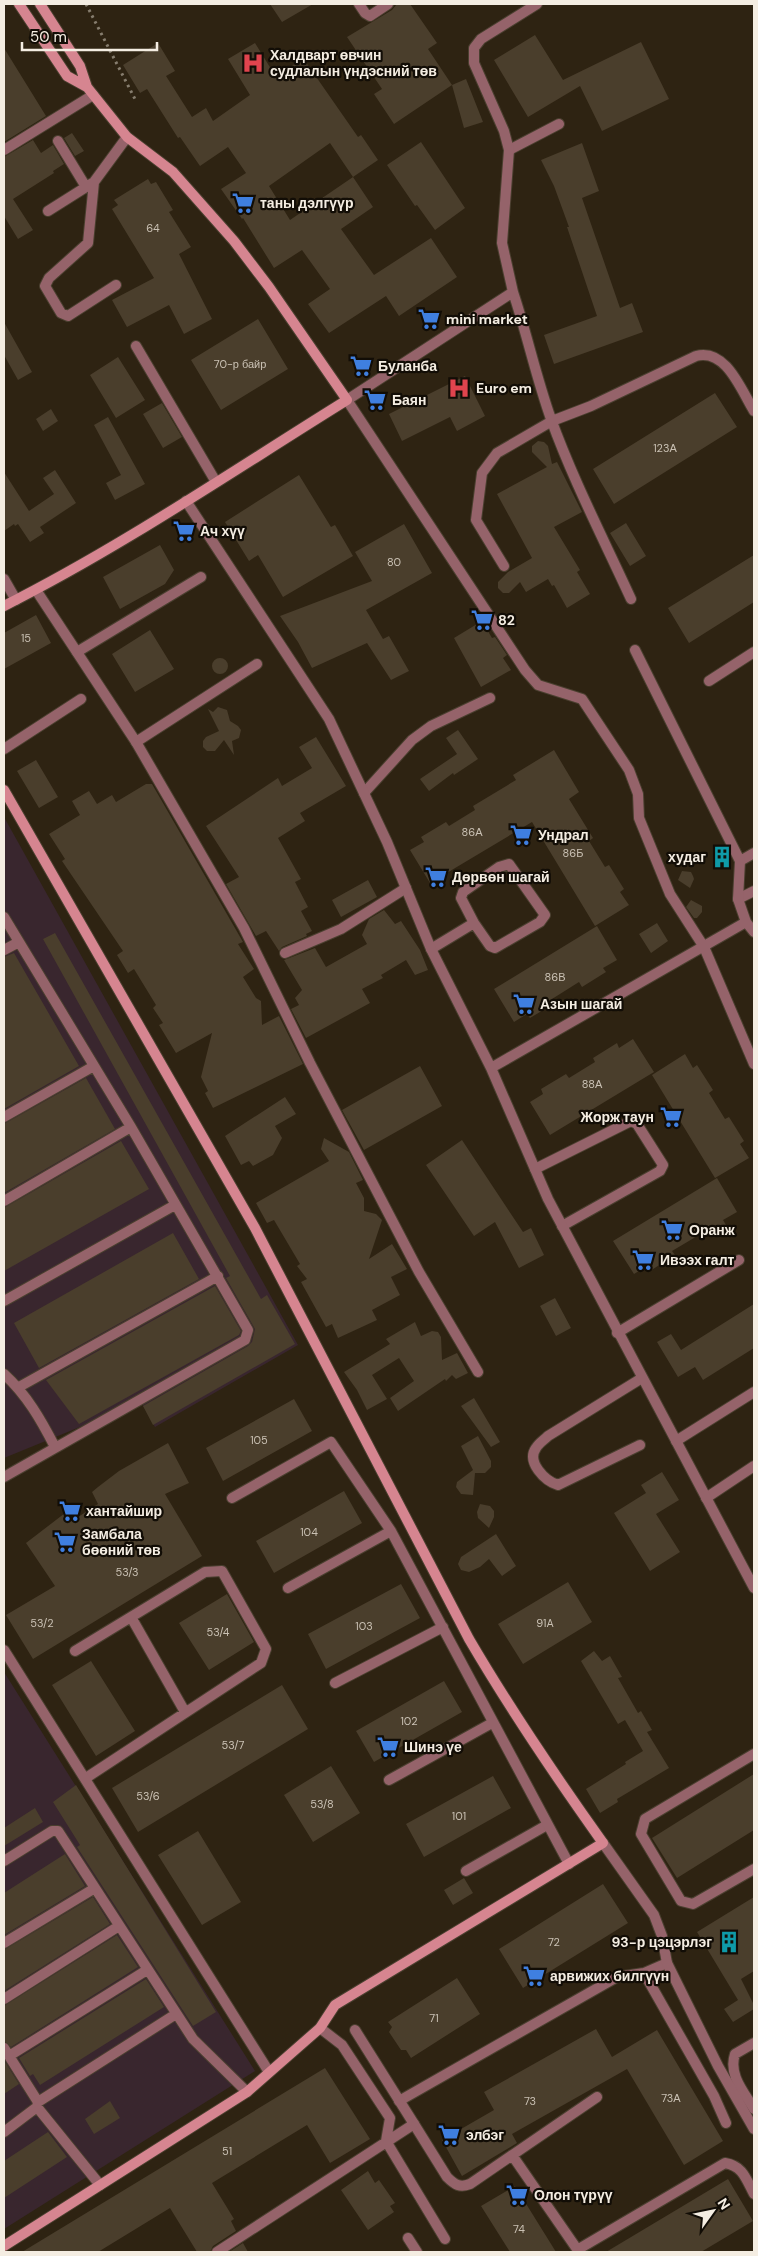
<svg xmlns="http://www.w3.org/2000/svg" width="758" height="2256" viewBox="0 0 758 2256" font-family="'DM Sans',sans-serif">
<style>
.commercial{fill:#39262e}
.building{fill:#4a3e2c;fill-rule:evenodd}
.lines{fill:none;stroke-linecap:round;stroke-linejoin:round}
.lane-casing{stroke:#4a3f2f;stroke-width:12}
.street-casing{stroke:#4a3f2f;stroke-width:12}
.secondary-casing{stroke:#4a3f2f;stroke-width:12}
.path{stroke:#867d6e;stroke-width:3;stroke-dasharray:2.5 4;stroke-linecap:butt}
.lane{stroke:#95636a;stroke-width:10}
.street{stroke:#95636a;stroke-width:10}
.secondary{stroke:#d68590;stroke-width:10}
.labels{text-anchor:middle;stroke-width:4.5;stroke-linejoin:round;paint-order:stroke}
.number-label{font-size:11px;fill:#cac1b4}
.poi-label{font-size:14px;font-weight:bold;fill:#f4ede2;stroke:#120d06;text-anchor:start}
</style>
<rect width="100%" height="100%" fill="#2e2312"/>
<path class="commercial" d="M4,817L298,1345L155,1427L141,1402L4,1458Z
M4,1672L255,2071L4,2229Z"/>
<path class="building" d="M270,4H313L282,22Z
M397,4H410L437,43L428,49L452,85L394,124L374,94L382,89L347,37L392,10Z
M535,35L563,80L641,42L669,99L602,131L580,86L528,117L494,60Z
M158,43L175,71L166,76L192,117L206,108L213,121L250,95L228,59L255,43L276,77L303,58L358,137L361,135L378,160L353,177L373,207L341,229L374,275L431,238L457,277L399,316L386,296L329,333L308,304L330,289L302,250L274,268L243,218L242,219L221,189L246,173L228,147L200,166L180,137L178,138L147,89L140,93L123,65ZM330,143L353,177L290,220L269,186Z
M4,48L46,116L4,142Z
M466,79L483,122L464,128L452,85Z
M72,133L84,151L75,156L64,138Z
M33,140L41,153L53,145L64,164L53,171L54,173L13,199L33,230L18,239L4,216V157Z
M421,142L465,208L435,230L417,205L415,206L387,165Z
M582,143L599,191L582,198L620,308L632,303L643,332L554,364L544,335L597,316L567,227H569L554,186L541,160Z
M148,179L151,184L156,182L173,210L169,212L191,247L179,254L212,319L184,334L169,305L127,327L112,300L154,278L112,209L118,205L114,200Z
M258,319L288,369L221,410L191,360Z
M4,322L32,372L18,380L4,355Z
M118,357L145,400L116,418L90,375Z
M465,376L485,416L457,431L450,417L402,441L389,414Z
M715,393L737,427L614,504L593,469Z
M162,403L182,437L163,448L143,414Z
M51,409L58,421L43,431L36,419Z
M108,417L145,484L115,500L106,483L121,475L94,425Z
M538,441L544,442L548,446L552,464L557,462L582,512L554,527L580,570L577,572L590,594L567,608L554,585L552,586L548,579L526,592L520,582L509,593H503L498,588V582L508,572L532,558L497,494L547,467L532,452V446Z
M55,470L76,503L40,527L44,533L30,542L18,524L15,526L14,524L4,531V472L29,511L54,494L43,478Z
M299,475L331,527L335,525L353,556L283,597L258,555L249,561L225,522Z
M626,523L646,556L630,566L610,533Z
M404,524L432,573L366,610L383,639L389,636L409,671L391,680L367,643L312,668L298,642L280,616L372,581L355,552Z
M160,545L174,570L165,584L120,609L103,577Z
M754,555V602L689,643L668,608Z
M36,615L51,643L4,669V633Z
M482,621L492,638L495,637L507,655L503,658L511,670L481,687L454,638Z
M150,630L174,669L135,692L112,654Z
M212 666a8 8 0 1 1 16 0a8 8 0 1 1-16 0Z
M218,707L227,710L230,721L238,726L241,730L239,738L232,741L234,755L224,740L215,751H207L203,747V741L206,737L219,731L208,709L213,712Z
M458,730L478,759L454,775L453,773L429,791L420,779L457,754L446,738Z
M316,737L346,786L300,813L305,821L278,838L301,879L295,882L308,907L301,911L312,931L306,934L307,936L282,947L279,951L266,931L256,936L226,884L239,877L206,826L278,778L282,786L312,768L299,747Z
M554,750L579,792L569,799L593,838L589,841L605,867L609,865L624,889L620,892L629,905L595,926L532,822L430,883L410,850L424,842L421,837L446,822L449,826L475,810L473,806L516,780L513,775Z
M36,760L58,797L39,808L17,771Z
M146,784H152L243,942L238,944L254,969L243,977L256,998L261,1001L262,1025L279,1016L303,1064L213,1108L205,1093L208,1091L201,1077L212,1033L176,1053L159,1025L163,1023L153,1008L156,1005L134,969L128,973L117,955L123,951L62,861L65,859L49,834L80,815L72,801L89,791L97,804L112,795L116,802Z
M682,871L691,872L693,876L694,879L690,888L678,880Z
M368,880L377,897L341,917L332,900Z
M691,900L702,906V912L697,918H694L686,907Z
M384,910L395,924L401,921L420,950L428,970L415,975L406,960L381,975L383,978L362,989L370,1003L306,1038L291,1009L299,1005L295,998L302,990L284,960L315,948L326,967L367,944L362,935L369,919Z
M657,923L668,941L651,953L639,934Z
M597,926L617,960L603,968L606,972L582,987L579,982L552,999L555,1003L530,1018L527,1014L514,1022L494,989Z
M55,933L261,1299L267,1295L295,1344L153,1425L143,1406L248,1346L252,1342L255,1329L226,1278L230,1276L43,939Z
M14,953L79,1066L4,1109V957Z
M633,1039L654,1072L550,1135L530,1102L543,1094L541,1089L566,1074L569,1078L595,1062L593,1058L617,1043L619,1048Z
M685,1054L693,1068L697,1065L713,1090L709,1093L725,1119L729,1117L744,1141L740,1144L749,1158L715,1178L652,1075Z
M420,1066L442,1106L364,1150L342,1110Z
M86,1078L115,1129L4,1193V1124Z
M285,1097L296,1114L275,1126L282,1138L273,1155L253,1166L249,1161L241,1165L225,1136Z
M324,1138L349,1152L363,1180L356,1183L364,1198V1211L376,1214L382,1220L369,1259L392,1244L407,1269L391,1277L400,1295L372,1310L377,1320L338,1338L332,1324L326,1327L301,1282L307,1279L297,1266L300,1264L274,1220L267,1223L256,1203L329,1161L321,1149Z
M462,1140L523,1232L531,1228L544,1255L519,1268L495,1222L474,1236L426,1165Z
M121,1141L149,1189L4,1271V1208Z
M717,1178L737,1212L723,1220L726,1225L701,1239L699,1235L672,1251L675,1255L650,1271L647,1266L634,1274L613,1241Z
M173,1233L199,1279L39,1368L14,1323Z
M215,1286L241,1331L239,1335L79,1424L46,1380Z
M555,1298L571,1328L556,1336L540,1306Z
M754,1304V1348L703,1380L695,1367L678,1377L657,1342L671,1334L681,1350Z
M415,1322L421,1336L432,1331L438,1332L441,1337L442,1360L457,1353L468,1373L456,1379L452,1375L446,1381L445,1379L398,1411L390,1398L414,1381L399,1358L372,1375L387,1399L367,1410L357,1390L344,1372L390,1344L386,1339Z
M474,1398L500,1442L491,1447L461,1406Z
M294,1399L312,1431L223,1481L206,1448Z
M478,1436L491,1461V1467L485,1473H475L473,1495L461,1494L456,1487L457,1482L473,1470L461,1446Z
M168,1443L189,1483L165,1494L202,1556L33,1659L6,1615L55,1586L26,1543L69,1510L75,1519L98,1504L92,1492L98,1487L119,1471Z
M662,1472L679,1500L656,1514L680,1552L650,1571L614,1513L646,1493L641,1485Z
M344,1491L362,1523L274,1573L256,1541Z
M480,1504L490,1506L494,1511V1517L489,1528L478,1518L477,1512Z
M496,1534L516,1566L502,1576L489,1559L480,1567L469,1572L461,1570L458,1564L461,1557Z
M568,1582L592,1622L523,1664L498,1624Z
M401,1584L420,1618L326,1669L308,1634Z
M227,1594L254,1642L209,1670L179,1623Z
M594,1651L602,1661L610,1656L622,1677L618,1678L638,1713L641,1711L652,1730L647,1732L669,1768L617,1799L618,1802L600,1813L586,1789L626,1764L625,1762L643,1751L625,1720L618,1724L581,1661Z
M91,1661L135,1731L96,1756L52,1685Z
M444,1681L462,1712L374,1762L356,1731Z
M282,1685L308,1729L138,1832L112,1788Z
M331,1766L360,1813L313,1842L284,1795Z
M754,1774V1830L677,1878L652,1838Z
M493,1776L511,1808L424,1857L406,1824Z
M76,1785L216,2012L193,2026L77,1847L80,1845L53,1802Z
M35,1808L43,1822L4,1846V1828Z
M198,1831L241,1902L202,1925L158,1855Z
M65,1854L85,1886L4,1935V1893Z
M464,1878L473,1893L453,1905L444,1890Z
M603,1884L628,1923L523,1988L499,1949Z
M93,1897L110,1924L4,1991V1950Z
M754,1897V1971L741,1979L754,2005V2009L733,2022L724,2009L738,2000L697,1932Z
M117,1935L138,1967L11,2047L4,2041V2006Z
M457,1978L480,2014L411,2058L406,2050H401L389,2032L392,2027L388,2022Z
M146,1979L164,2007L40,2085L33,2074L30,2076L19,2058Z
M596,2029L612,2057L657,2030L723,2141L684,2165L627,2069L512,2134L517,2143L462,2176L442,2140L494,2110L484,2092Z
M4,2060L19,2084L4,2094Z
M325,2068L370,2139L330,2163L307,2125L212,2183L234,2219L231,2221L236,2231L213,2246L210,2252H197L170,2208L98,2252H22Z
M110,2101L120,2118L94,2134L85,2119Z
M48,2132L67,2157L4,2198V2161Z
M368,2171L375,2183L379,2180L395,2203L390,2206L394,2212L368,2230L341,2190Z
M728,2179L753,2221L701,2252H606Z
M515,2186L556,2252H510L481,2206Z
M243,2243L248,2252H229Z"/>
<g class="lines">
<g class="lane-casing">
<path id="lane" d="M359,4L365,13L370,16L388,4
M58,141L86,187
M4,150L93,95
M509,150L559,124
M94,182L88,243L49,278L45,286L61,313L68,316L116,285
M48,211L94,182L127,137
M136,346L216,482
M4,579L16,600
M77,652L201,577
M136,742L257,664
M4,749L81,699
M364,793L412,740L431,726L490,698
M740,861L754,853
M509,864L545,915L540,922L495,948L490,946L474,923L461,898L463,892L499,867Z
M738,899L754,891
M4,917L131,1127L248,1330L245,1340L4,1477
M431,949L474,923
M4,950L19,942
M285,953L341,929L406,888
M4,1117L94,1066
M535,1169L631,1121L637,1124L663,1165L660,1171L562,1226
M4,1201L131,1127
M4,1301L175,1205
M617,1333L739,1260
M4,1374C27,1395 41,1420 55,1447
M19,1387L218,1276
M676,1441L754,1392
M640,1445L558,1485C545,1481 526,1462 536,1448C539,1443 544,1440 548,1436L642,1378
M706,1498L754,1466
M131,1617L185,1712
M75,1651L205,1572L222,1571L266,1649L261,1663L86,1778
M754,1754L645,1819L641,1834L681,1901L693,1904L754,1869
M4,1861L52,1831H58L193,2039L247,2092
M466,1871L547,1825
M4,1943L95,1888
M644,1973L714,2096L726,2123
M4,1999L119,1926
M754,2043L735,2054C728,2075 744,2092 754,2109
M4,2048L38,2102L37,2107L4,2132
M9,2056L147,1970
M399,2101L617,1977L644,1973L667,1963
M38,2102L176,2014
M37,2107L100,2185
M414,2124L447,2177C455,2185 460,2188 470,2184L597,2097
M512,2155L579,2252
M408,2238L417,2252
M577,2250L725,2163C743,2166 746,2179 754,2194"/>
</g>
<g class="street-casing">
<path id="street" d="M537,4L481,39L474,48V63L504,131L509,150L502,243L513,292L347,400L525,670L538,685L582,699L629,770L638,794L639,818L670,894L704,947L754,1064
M513,292C527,334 536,377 551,419C573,480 604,540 631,599
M186,501L329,719L387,842L431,949L491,1068L548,1199L754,1588
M504,566L476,520L482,473L497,453L552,421L591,406L696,356C726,348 741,390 754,411
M36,590L136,742L244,928L310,1063L419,1272L478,1372
M635,650L740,861L738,899L746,922
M709,681L754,652
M491,1068L746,922L754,932
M232,1498L331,1442L391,1531L569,1864
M288,1588L391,1531
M4,1650L269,2072
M335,1683L443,1627
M389,1780L492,1723
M603,1843L654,1915L662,1936L667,1963L718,2066L754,2129
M320,2028L342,2045L390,2118L386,2141L445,2239
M217,2252L414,2124L355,2030"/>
</g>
<g class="secondary-casing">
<path id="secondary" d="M19,4L67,76L87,87
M4,606C123,546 234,470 347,400L269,287L234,241L173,172L127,137L87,87L80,66L40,4
M4,790L255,1228L469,1639C510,1709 556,1777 603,1843L335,2005L320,2028L247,2092L4,2246"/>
</g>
<path class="path" d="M86,4L136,101"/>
<use href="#lane" class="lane"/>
<use href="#street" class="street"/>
<use href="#secondary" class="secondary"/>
</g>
<defs>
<g id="hospital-bare" transform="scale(1.725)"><path d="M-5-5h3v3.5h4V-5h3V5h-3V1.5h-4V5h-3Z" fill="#e0444e" stroke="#120d06" stroke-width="2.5" paint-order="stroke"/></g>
<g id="supermarket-bare" transform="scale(1.725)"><path d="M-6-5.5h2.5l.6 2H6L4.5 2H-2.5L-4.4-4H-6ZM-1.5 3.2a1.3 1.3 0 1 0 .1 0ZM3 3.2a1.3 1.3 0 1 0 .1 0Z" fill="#3f7fe0" stroke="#120d06" stroke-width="2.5" paint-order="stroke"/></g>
<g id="building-bare" transform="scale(1.725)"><path d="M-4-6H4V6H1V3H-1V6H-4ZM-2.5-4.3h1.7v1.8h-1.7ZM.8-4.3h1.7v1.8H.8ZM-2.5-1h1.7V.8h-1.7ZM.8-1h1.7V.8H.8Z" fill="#0f9aa8" stroke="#120d06" stroke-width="2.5" paint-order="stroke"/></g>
</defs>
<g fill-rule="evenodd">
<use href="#hospital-bare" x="253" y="63"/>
<use href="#supermarket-bare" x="243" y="203"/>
<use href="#supermarket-bare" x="429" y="319"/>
<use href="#supermarket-bare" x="361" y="366"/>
<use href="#hospital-bare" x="459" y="388"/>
<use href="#supermarket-bare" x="375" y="400"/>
<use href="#supermarket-bare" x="184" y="531"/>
<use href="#supermarket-bare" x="482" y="620"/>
<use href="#supermarket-bare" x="521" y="835"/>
<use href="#building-bare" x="722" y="857"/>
<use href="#supermarket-bare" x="436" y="877"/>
<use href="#supermarket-bare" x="524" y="1004"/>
<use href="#supermarket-bare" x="671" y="1117"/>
<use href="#supermarket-bare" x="672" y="1230"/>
<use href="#supermarket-bare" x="643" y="1260"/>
<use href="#supermarket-bare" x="70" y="1511"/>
<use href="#supermarket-bare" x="65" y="1542"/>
<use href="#supermarket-bare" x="388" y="1747"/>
<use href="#building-bare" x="729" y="1942"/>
<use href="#supermarket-bare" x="534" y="1976"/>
<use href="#supermarket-bare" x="449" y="2135"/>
<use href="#supermarket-bare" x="517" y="2195"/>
</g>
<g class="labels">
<g class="number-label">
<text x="153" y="232">64</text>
<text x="240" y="368">70-р байр</text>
<text x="665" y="452">123А</text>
<text x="394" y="566">80</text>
<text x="26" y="642">15</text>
<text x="472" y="836">86А</text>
<text x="573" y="857">86Б</text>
<text x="555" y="981">86В</text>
<text x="592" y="1088">88А</text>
<text x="259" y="1444">105</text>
<text x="309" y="1536">104</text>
<text x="127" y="1576">53/3</text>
<text x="42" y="1627">53/2</text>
<text x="545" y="1627">91A</text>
<text x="364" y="1630">103</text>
<text x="218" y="1636">53/4</text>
<text x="409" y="1725">102</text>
<text x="233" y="1749">53/7</text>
<text x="148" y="1800">53/6</text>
<text x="322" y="1808">53/8</text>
<text x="459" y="1820">101</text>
<text x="554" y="1946">72</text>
<text x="434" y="2022">71</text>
<text x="671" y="2102">73А</text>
<text x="530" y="2105">73</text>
<text x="227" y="2155">51</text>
<text x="519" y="2233">74</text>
</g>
<g class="poi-label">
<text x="270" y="60">Халдварт өвчин<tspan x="270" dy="16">судлалын үндэсний төв</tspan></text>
<text x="260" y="208">таны дэлгүүр</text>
<text x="446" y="324">mini market</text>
<text x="378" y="371">Буланба</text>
<text x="476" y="393">Euro em</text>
<text x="392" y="405">Баян</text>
<text x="200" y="536">Ач хүү</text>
<text x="498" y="625">82</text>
<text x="538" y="840">Ундрал</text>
<text x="706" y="862" text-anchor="end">худаг</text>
<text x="452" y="882">Дөрвөн шагай</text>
<text x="540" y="1009">Азын шагай</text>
<text x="654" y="1122" text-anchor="end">Жорж таун</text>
<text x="689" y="1235">Оранж</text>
<text x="660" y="1265">Ивээх галт</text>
<text x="86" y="1516">хантайшир</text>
<text x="82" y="1539">Замбала<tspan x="82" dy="16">бөөний төв</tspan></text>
<text x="404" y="1752">Шинэ үе</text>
<text x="712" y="1947" text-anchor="end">93-р цэцэрлэг</text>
<text x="550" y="1981">арвижих билгүүн</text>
<text x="466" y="2140">элбэг</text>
<text x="534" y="2200">Олон түрүү</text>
</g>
</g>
<rect width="758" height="2256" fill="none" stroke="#f4ede2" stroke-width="10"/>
<g transform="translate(713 2211) rotate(57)" stroke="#120d06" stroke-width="4" paint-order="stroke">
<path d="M0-4L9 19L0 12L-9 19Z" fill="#f4ede2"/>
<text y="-8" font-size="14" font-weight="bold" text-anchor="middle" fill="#f4ede2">N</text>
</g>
<path d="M22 42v8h135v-8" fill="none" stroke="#f4ede2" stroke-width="2.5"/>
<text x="30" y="42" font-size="15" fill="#f4ede2" stroke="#120d06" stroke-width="4" paint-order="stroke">50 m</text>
</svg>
